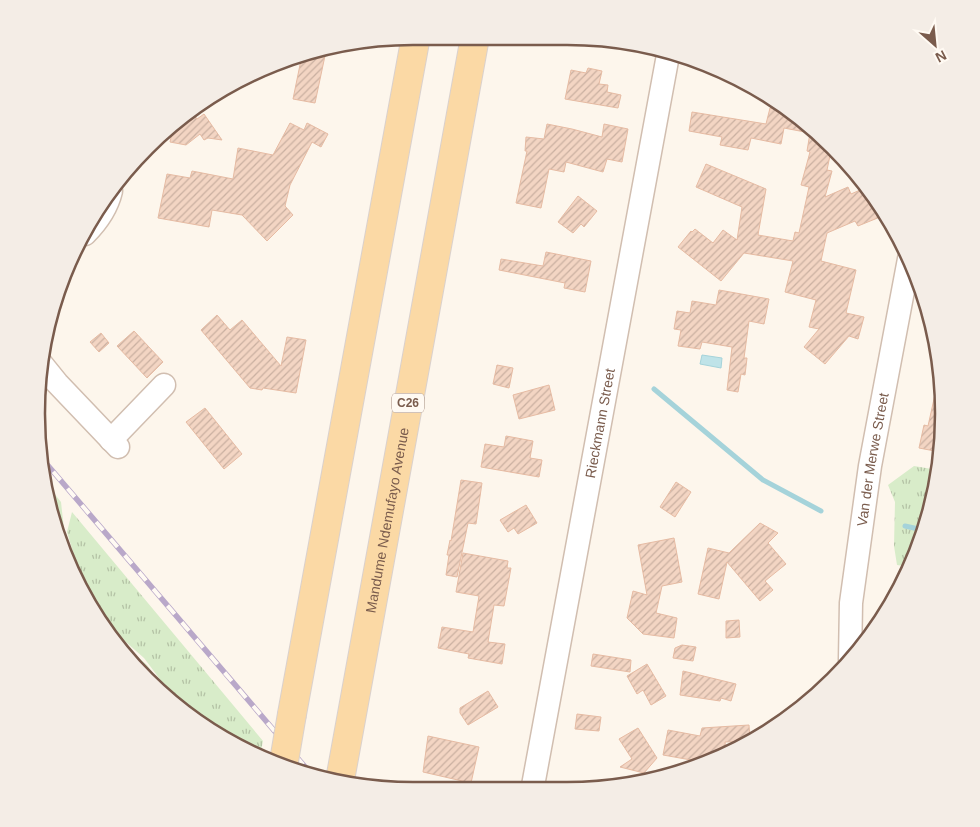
<svg xmlns="http://www.w3.org/2000/svg" width="980" height="827" viewBox="0 0 980 827" font-family="Helvetica,sans-serif">
<style>
.grass{fill:url(#grass-tufts)}
.water{fill:#bfe3e8;stroke:#a5d3da}
.lines{fill:none;stroke-linecap:round;stroke-linejoin:round}
.stream{stroke:#a5d3da;stroke-width:5}
.building{fill:url(#building-hatch);stroke:#e6bba3}
.minor-casing{stroke:#d1beb0;stroke-width:25}
.major-casing{stroke:#dad1cd;stroke-width:30}
.minor{stroke:#fff;stroke-width:22}
.major{stroke:#fbd9a5;stroke-width:28}
.rail-casing{stroke:#b9a8c9;stroke-width:5.5}
.rail{stroke:#fffaf3;stroke-width:4;stroke-dasharray:11;stroke-linecap:butt}
.major-bridge-casing{stroke:#dad1cd;stroke-width:30;stroke-linecap:butt}
.major-bridge{stroke:#fbd9a5;stroke-width:28}
.labels{text-anchor:middle;stroke-width:5;stroke-linejoin:round;paint-order:stroke}
.shield{fill:#fffaf3;stroke:#a28b7f;stroke-width:1}
.shield-label{font-size:12px;font-weight:bold;fill:#7a5c4d}
.street-label{font-size:14px;fill:#7a5c4d;stroke:#fffaf3}
.rim{fill:none;stroke:#7a5c4d;stroke-width:2.5}
</style>
<defs>
<pattern id="grass-tufts" width="24" height="20" patternUnits="userSpaceOnUse" patternTransform="scale(1.25)"><rect width="24" height="20" fill="#d8ecc9"/><path d="M3 7l-1-3M5 7V3M7 7l1-3M15 17l-1-3M17 17v-4M19 17l1-3" fill="none" stroke="#b4c2a5"/></pattern>
<pattern id="building-hatch" width="6" height="6" patternUnits="userSpaceOnUse" patternTransform="scale(1.25)"><rect width="6" height="6" fill="#f3d5c3"/><path d="M-1 1l2-2M0 6l6-6M5 7l2-2" fill="none" stroke="#cab0a1"/></pattern>
</defs>
<rect width="100%" height="100%" fill="#fdf6ec"/>
<path class="grass" d="M914,466L938,470L936,487L915,558L910,567L897,565L894,546L895,502L888,485Z
M45,482L61,502L65,538L84,591L116,638L147,665L172,700L147,680L100,623L65,558Z
M72,512L263,741L260,756L225,740L180,706L144,658L119,636L93,599L87,588L73,552L67,532Z"/>
<path class="water" d="M702,355L722,358L721,368L700,364Z"/>
<g class="lines">
<path class="stream" d="M654,389L763,480L821,511
M905,526L923,530"/>
</g>
<path class="building" d="M315,49L326,51L315,103L293,99L302,55Z
M588,68L602,71L599,84L608,85L607,92L621,95L618,108L565,99L571,70L586,73Z
M770,108L782,110L832,146L827,170L832,171L825,197L848,187L851,194L867,187L880,217L858,226L855,221L827,233L821,261L856,270L846,313L864,317L858,339L849,336L825,364L804,347L819,329L809,327L816,300L785,292L793,261L744,253L721,281L678,247L691,231L692,232L695,229L713,243L723,230L737,240L742,207L696,187L706,164L766,189L758,235L793,241L795,232L799,233L809,187L801,185L810,152L807,151L810,133L784,128L781,144L751,138L748,150L720,145L722,137L689,131L692,112L766,124Z
M192,112L197,119L204,114L222,140L208,138L204,140L200,134L186,145L170,142L174,124Z
M290,123L304,130L307,123L328,134L321,147L312,142L290,185L285,206L293,215L267,241L242,215L212,210L209,227L158,218L167,174L190,178L192,171L233,179L238,148L273,155Z
M547,124L572,129L602,137L604,124L628,129L622,162L607,159L603,172L566,162L564,172L549,169L541,208L516,203L527,151H525L526,137L544,139Z
M578,196L597,211L584,227L581,224L573,233L558,222Z
M546,252L591,261L585,292L564,288L565,283L499,270L501,259L543,266Z
M719,290L769,299L764,324L749,321L744,358H747L745,375L741,374L738,392L727,390L732,347L702,342L700,349L678,346L681,330L674,329L677,311L690,313L692,301L716,305Z
M217,315L230,330L242,320L281,366L287,337L306,340L296,393L263,388L262,390L250,388L201,330Z
M134,331L163,362L147,378L117,346Z
M101,333L109,343L99,352L90,342Z
M497,365L513,368L509,388L493,384Z
M938,381H941L944,414L940,452L919,448L924,425L928,426Z
M549,385L555,410L519,419L513,395Z
M205,408L242,454L224,469L186,422Z
M506,436L533,441L530,458L542,460L539,477L481,467L485,444L504,447Z
M461,480L482,483L476,524L468,523L457,577L446,575L449,555H447L450,540L451,541Z
M676,482L691,492L675,517L660,507Z
M526,505L537,523L518,534L514,528L508,532L500,520Z
M760,523L778,533L768,543L786,564L765,581L773,590L760,601L727,562L719,599L698,594L708,548L729,553Z
M674,538L682,582L662,586L656,613L677,618L674,638L643,634L627,618L633,591L647,595L638,545Z
M463,553L508,561L507,568H511L504,606L494,605L488,642L505,644L502,664L468,658L469,654L438,648L442,627L473,632L479,596L456,592Z
M739,620L740,637L726,638V621Z
M682,645L696,647L693,661L673,658L675,648Z
M593,654L631,660L630,672L591,666Z
M647,664L666,696L651,705L643,690L637,694L627,676Z
M683,671L736,684L731,701L721,698L720,701L680,695Z
M488,691L498,707L468,725L460,713V708Z
M577,714L601,717L599,731L575,729Z
M749,725L750,741L725,742L726,754L711,762L708,763L663,755L668,730L700,736L702,728Z
M638,728L657,758L644,773L620,767L632,759L619,739Z
M428,736L479,747L471,783L423,772Z"/>
<g class="lines">
<g class="minor-casing">
<g id="minor">
<path d="M85,234C97,222 107,208 111,191"/>
<path d="M40,362L57,383L118,447"/>
<path d="M111,440L164,385"/>
<path id="s1" d="M850,660L851,603L870,466L909,259"/>
<path id="s2" d="M532,791L668,55"/>
</g>
</g>
<g class="major-casing">
<g id="major">
<path d="M292,714L416,36"/>
<path id="s3" d="M340,780L475,37"/>
</g>
</g>
<use href="#minor" class="minor"/>
<use href="#major" class="major"/>
<g class="rail-casing">
<path id="rail" d="M39,455L312,775"/>
</g>
<use href="#rail" class="rail"/>
<g class="major-bridge-casing">
<path id="major-bridge" d="M283,767L292,714"/>
</g>
<use href="#major-bridge" class="major-bridge"/>
</g>
<g class="labels">
<rect class="shield" x="392" y="393.5" width="32" height="19" rx="4"/>
<g class="shield-label">
<text x="408" y="407">C26</text>
</g>
<g class="street-label">
<text dy="5" stroke="none"><textPath href="#s2" startOffset="374">Rieckmann Street</textPath></text>
<text dy="5" stroke="none"><textPath href="#s1" startOffset="202">Van der Merwe Street</textPath></text>
<text dy="5" stroke="none"><textPath href="#s3" startOffset="264">Mandume Ndemufayo Avenue</textPath></text>
</g>
</g>
<path d="M0 0H980V827H0ZM413 45H567A368 368 0 0 1 935 413V414A368 368 0 0 1 567 782H413A368 368 0 0 1 45 414V413A368 368 0 0 1 413 45Z" fill="#f4ede6" fill-rule="evenodd"/>
<path class="rim" d="M413 45H567A368 368 0 0 1 935 413V414A368 368 0 0 1 567 782H413A368 368 0 0 1 45 414V413A368 368 0 0 1 413 45Z"/>
<g transform="translate(935 45) rotate(153)" stroke="#fffaf3" stroke-width="4" paint-order="stroke">
<path d="M0-4L9 19L0 12L-9 19Z" fill="#7a5c4d"/>
<text y="-8" font-size="14" font-weight="bold" text-anchor="middle" fill="#7a5c4d">N</text>
</g>
</svg>
